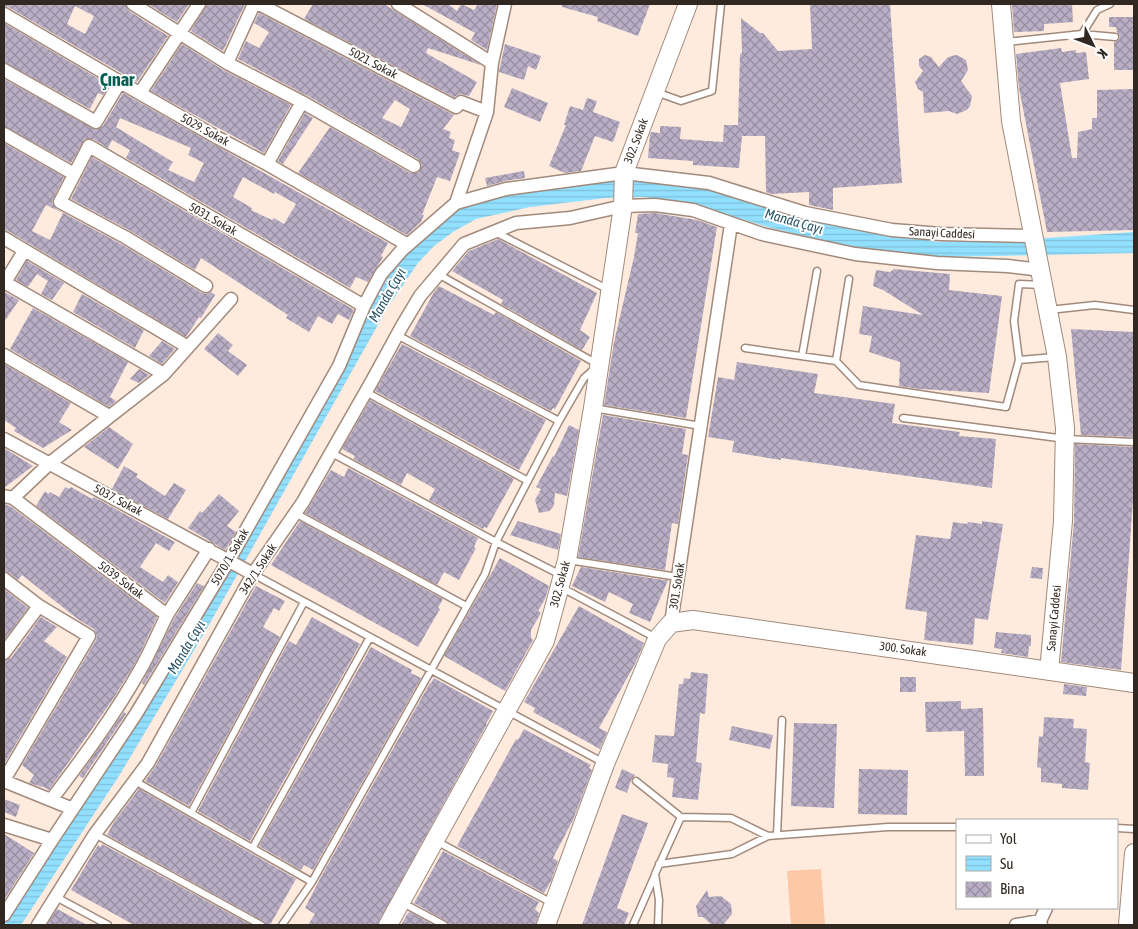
<svg xmlns="http://www.w3.org/2000/svg" width="1138" height="929" viewBox="0 0 1138 929" font-family="'Asap Condensed',sans-serif">
<style>
.green{fill:#fcc8a5}
.water{fill:url(#water-rules)}
.building{fill:url(#building-cross-hatch);fill-rule:evenodd}
.lines{fill:none;stroke-linecap:round;stroke-linejoin:round}
.lane-casing{stroke:#a18a7c;stroke-width:9}
.street-casing{stroke:#a18a7c;stroke-width:15}
.secondary-casing{stroke:#a18a7c;stroke-width:20}
.lane{stroke:#fff;stroke-width:6}
.street{stroke:#fff;stroke-width:12}
.secondary{stroke:#fff;stroke-width:18}
.labels{text-anchor:middle;stroke-width:4;stroke-linejoin:round;paint-order:stroke}
.street-label{font-size:12px;fill:#312822;stroke:#fff}
.water-label{font-size:14px;font-style:italic;fill:#285465;stroke:#fff}
.district-label{font-size:18px;font-weight:bold;fill:#006053;stroke:#fff}
</style>
<defs>
<pattern id="water-rules" width="6" height="5" patternUnits="userSpaceOnUse" patternTransform="scale(1.25)"><rect width="6" height="5" fill="#92e0ff"/><path d="M0 2.5h6" fill="none" stroke="#7ec0da"/></pattern>
<pattern id="building-cross-hatch" width="8" height="8" patternUnits="userSpaceOnUse" patternTransform="scale(1.25)"><rect width="8" height="8" fill="#b9aec5"/><path d="M0 0l8 8M0 8l8-8" fill="none" stroke="#978ea0"/></pattern>
</defs>
<rect width="100%" height="100%" fill="#ffebde"/>
<path class="green" d="M821,869L825,925H791L787,871Z"/>
<path class="water" d="M633,178L704,186L860,229L939,242L1018,240L1134,232V253L944,257L847,247L768,227L688,203L644,197L606,198L530,207L476,219L453,232L434,246L418,263L388,307L205,632L119,776L21,925H4L86,801L399,258C412,246 425,232 439,222C492,184 570,185 633,178Z"/>
<path class="building" d="M4,4H125L129,11L168,36L137,82L8,7L4,6ZM75,6L94,16L85,34L67,24Z
M148,4H189L177,22Z
M207,4H245L223,51L191,31Z
M313,4H384L481,65L428,48L426,53L477,82L469,96L460,94L454,97L304,19Z
M422,4H448L457,11L461,4L474,10L478,4H497L487,50L471,40L475,33Z
M562,4H650L638,36L597,21L598,17L562,7Z
M810,4H890L902,183L833,188V210L809,205V192L771,194L766,192L765,136H742L739,168L693,165V161L648,158L650,134L651,132L660,133V126L681,127L680,139L723,142L724,125H738L740,54L742,53L741,18L760,33H763L778,51L812,49Z
M1012,4H1072L1073,22L1044,24V31L1014,32Z
M259,13L454,115L443,129L451,132L449,138L455,140L452,150L460,153L450,181L437,177L422,215H424L421,222L407,235L298,173L330,127L410,173H418L422,165L418,159L306,95L238,59L246,41L259,48L269,32L254,23ZM395,100L410,109L401,127L382,118Z
M1109,17H1134V70H1114V42L1119,40L1120,37L1117,32L1116,27H1109Z
M4,23L109,85L103,95L98,93L90,109L4,62Z
M182,44L223,70L291,105L264,153L151,91Z
M505,44L541,56L536,70L528,66L524,80L499,72Z
M1061,48L1062,52L1076,50V53L1086,52L1089,79L1060,83L1072,158H1077L1078,132L1092,129V118H1097V90L1134,89V230L1047,232L1019,88L1016,54Z
M925,55L931,57L939,67L947,58L951,56L957,55L966,60L968,70L961,81L972,96L970,106L967,110L957,114L949,111L924,113L923,92L918,89L915,82L923,71L919,66V59Z
M4,79L96,130L103,126L123,93L388,243L381,256L383,257L368,282L356,277L350,288L126,158L130,150L112,140L108,148L93,139H85L71,163L4,126ZM120,118L191,148L188,155L204,163L194,182L168,170L173,162L116,127ZM243,177L274,194L275,192L296,204L284,224L274,218L272,220L251,210L252,208L233,197Z
M512,88L548,103L540,122L504,107Z
M587,98L597,101L593,112L620,122L613,142L595,136L581,171L565,173L549,166L566,125H564L570,106L583,110Z
M305,113L313,118L283,164L278,161Z
M4,143L64,177L53,199L52,203L56,209L121,244L202,293L206,294L211,292L215,295L201,318L199,317L186,337L8,231L4,230ZM46,205L63,213L50,240L32,231Z
M92,157L344,304L354,310L349,320L338,314L332,324L318,316L309,332L286,318L288,315L201,258L195,270L129,230L71,199Z
M524,171L525,178L505,181L487,186L485,178Z
M655,213L697,220L717,227L686,418L604,405L614,342L634,257L638,233H635L638,214Z
M498,239L597,293L580,330L590,337L582,350L501,304L503,300L452,271L469,251Z
M27,261L64,283L52,300L41,294L48,281L37,274L28,287L16,280Z
M894,269L950,274L949,290L1002,296L989,393L919,389L899,386L900,362L869,352L872,336L859,334L863,306L923,315L883,290L873,286L876,270L890,272Z
M439,286L494,315L496,312L581,361L555,409L553,408L551,411L410,336L434,292Z
M4,292L19,300L4,322Z
M82,294L144,330L135,348L73,312Z
M33,308L128,362L110,397L116,401L109,407L10,349Z
M1071,329L1134,332V437L1081,435Z
M218,333L233,345L228,351L247,365L238,376L204,349Z
M162,341L175,349L162,364L149,356Z
M402,344L546,420L519,470L375,391Z
M737,362L818,374L814,393L895,404L892,423L960,432L959,436L996,439L992,488L781,458V460L732,452L734,441L708,437L718,377L734,380Z
M4,364L71,403L59,422L72,430L43,448L14,431L16,428L4,420Z
M139,369L149,375L139,383L130,379Z
M370,400L514,479L487,528L484,527L483,529L429,500L435,489L407,473L401,485L353,459L355,456L342,449Z
M603,415L686,429L682,454L688,455L678,524L672,523L665,570L578,557Z
M569,425L579,430L567,496L555,493L554,505L552,508L549,511L539,513L535,500L541,489L536,487L553,456L554,457Z
M109,427L133,444L118,469L84,447Z
M1075,444L1134,447V485L1121,670L1061,662L1074,522Z
M4,448L33,466L4,488Z
M124,466L138,474L136,477L165,496L174,483L186,490L168,519L112,489Z
M348,468L478,538L474,547L476,548L459,580L444,572L437,585L305,513L331,470L344,477Z
M65,487L69,489L71,487L92,499L94,497L175,542L169,551L156,543L140,567L163,582L168,575L178,582L165,603L36,506L45,491L48,494L50,492L59,497Z
M219,494L239,511L227,526L236,532L225,550L188,528L200,511L202,513Z
M4,504L10,506L157,617L137,660L113,699L49,790L42,786V787L29,783L34,775L22,765L96,640L97,636L94,629L79,620L22,575L18,580L9,573L4,571Z
M300,521L443,599L438,608L440,609L418,647L271,565Z
M518,521L561,534L558,550L510,535Z
M982,521L1003,524L988,620L975,618L973,645L924,640L927,612L905,609L916,535L950,539L953,522L967,524L968,522L982,524Z
M500,558L549,586L545,599L538,611L541,613L531,630V638L533,640L505,691L444,656Z
M581,567L663,580H668L650,622L629,613L633,604L609,592L605,602L572,586Z
M1032,567L1043,568L1042,579L1030,578Z
M197,583L204,586L144,685L142,683L174,619Z
M256,586L285,601L279,611L274,608L263,627L280,637L189,806L145,781L155,767Z
M4,589L28,608L4,640Z
M579,606L644,643L635,664L599,728L607,732L600,749L533,712L535,708L524,702Z
M41,617L57,627L44,641L67,657L4,764V661L11,658Z
M312,617L360,644L250,841L198,811L289,641L296,645Z
M996,632L1031,635V646H1029L1028,657L1001,653L1002,649L994,648Z
M371,647L412,670L411,673L421,678L313,870L304,865L301,870L259,846Z
M691,672L708,674L705,714L700,713L696,762L702,763L698,800L672,797L674,778L667,777L668,764L652,762L655,735L674,736L679,684H683L684,678L690,679Z
M900,677H916V692H900Z
M434,678L493,711L486,724H487L377,925H308L315,914L305,908L322,875L430,683H431Z
M1064,684L1087,687L1086,696L1063,694Z
M961,701V709L983,708L984,776H965L964,731L926,732L925,702Z
M124,712L126,714L83,778L79,776Z
M1044,717L1074,719L1073,728L1087,729L1085,762L1090,763L1088,790L1062,788V784L1041,782V768L1037,767L1039,736L1043,737Z
M794,723L837,724L834,808L791,806Z
M732,726L773,735L770,749L729,740Z
M524,729L591,765L589,768L592,770L573,820L553,858L558,861L551,881L544,893L457,846L516,739L518,740Z
M622,769L635,775L631,780L627,793L615,788Z
M859,769L908,770L907,815L858,814Z
M139,789L296,879L270,925H266L263,921L107,835L114,822Z
M4,799L20,805L16,817L4,812Z
M622,814L648,823L617,908L629,913L624,925H582Z
M4,834L34,853L4,900Z
M102,844L251,925H134L71,890L98,845L101,847Z
M443,851L539,902L535,909L539,913L536,925H449L446,921L414,903Z
M707,890L709,897L721,896L731,904L732,914L724,924L712,925L703,917H698L696,906Z
M57,909L87,925H47Z
M410,912L434,925H401L408,913Z"/>
<g class="lines">
<g class="lane-casing">
<path id="lane" d="M1082,34L1115,37
M1006,42L1082,34L1097,10L1110,4
M656,92L681,101L712,91L721,4
M495,232L609,290
M1042,285L1019,284L1014,321L1019,360L1055,357
M1049,310L1095,305L1134,310
M397,335L559,421
M745,348L836,361L859,385L1006,407L1019,360
M802,356L817,271
M836,361L849,279
M366,392L528,481
M593,408L701,426
M903,418L1066,439L1134,442
M330,452L496,542L561,575
M295,513L466,606
M568,560L678,577
M253,574L604,763
M565,584L566,590L656,638
M133,780L312,882
M636,781L681,817
M191,813L304,602
M1117,828L1134,829
M95,834L261,925
M777,835L782,720
M436,841L552,903
M253,847L370,637
M659,864L732,854L768,836
M56,897L108,925
M403,903L444,925
M282,925L312,882L485,574L496,542L559,421L584,378L599,365L438,274
M633,925L655,875
M658,925L659,900L655,874L681,817L731,818L768,836L888,827H957"/>
</g>
<g class="street-casing">
<path id="street" d="M133,4L227,63L302,102L414,166
M259,4L456,107L461,102L487,112
M398,4L492,63
M4,14L120,82L218,138L267,164L408,245
M227,63L254,4
M4,70L96,122L120,82
M140,93L199,4
M4,134L74,174
M267,164L302,102
M456,203L487,112L492,63L505,4
M4,238L188,347
M4,282L164,374
M4,284L24,251
M206,286L125,237L60,202L89,146L364,306
M4,355L109,416
M4,439L253,574
M4,496L13,498L167,615L209,549
M13,498L50,463L164,374L231,299
M4,579L39,606L89,636L4,780
M671,623L731,224
M4,653L39,606
M4,781L73,809
M51,800C83,758 114,716 140,670C150,653 158,633 167,615
M4,825L52,840
M4,915L52,840L136,714L229,560L339,366L364,306L381,274L402,250L456,203L506,189L624,173L709,183L805,213L892,230L941,234L1033,236
M38,925L95,834L148,763L253,574L303,502L372,381L402,326L420,296L464,244L516,223L570,218L623,206L655,205L693,210L762,234L855,254L937,263L1008,266L1041,270
M1016,925L1040,921
M1041,925L1040,921L1046,908"/>
</g>
<g class="secondary-casing">
<path id="secondary" d="M1001,4L1011,121L1057,357L1065,428L1063,521L1049,671
M388,925L545,641L567,560L593,408L623,206L624,173L688,4
M546,925L605,764L650,656L657,639L671,623L693,620L1134,683
M1128,925L1134,853"/>
</g>
<use href="#lane" class="lane"/>
<use href="#street" class="street"/>
<use href="#secondary" class="secondary"/>
</g>
<g class="labels">
<g class="street-label">
<text transform="translate(373 63) rotate(28)" y="4">5021. Sokak</text>
<text transform="translate(205 130) rotate(29)" y="4">5029. Sokak</text>
<text transform="translate(636 141) rotate(-69)" y="4">302. Sokak</text>
<text transform="translate(213 219) rotate(30)" y="4">5031. Sokak</text>
<text transform="translate(942 233) rotate(3)" y="4">Sanayi Caddesi</text>
<text transform="translate(118 500) rotate(28)" y="4">5037. Sokak</text>
<text transform="translate(230 557) rotate(-60)" y="4">5070/1. Sokak</text>
<text transform="translate(258 569) rotate(-57)" y="4">342/1. Sokak</text>
<text transform="translate(121 580) rotate(37)" y="4">5039. Sokak</text>
<text transform="translate(560 584) rotate(-75)" y="4">302. Sokak</text>
<text transform="translate(677 586) rotate(-81)" y="4">301. Sokak</text>
<text transform="translate(1054 618) rotate(-85)" y="4">Sanayi Caddesi</text>
<text transform="translate(903 649) rotate(8)" y="4">300. Sokak</text>
</g>
<g class="water-label">
<text transform="translate(794 221) rotate(16)" y="5">Manda Çayı</text>
<text transform="translate(387 295) rotate(-60)" y="5">Manda Çayı</text>
<text transform="translate(186 647) rotate(-59)" y="5">Manda Çayı</text>
</g>
<g class="district-label">
<text x="117" y="86">Çınar</text>
</g>
</g>
<rect width="1138" height="929" fill="none" stroke="#312822" stroke-width="10"/>
<rect x="956" y="819" width="162" height="90" fill="#ffffff" stroke="#ada9a7"/>
<rect x="966" y="835" width="25" height="8" fill="#ffffff" stroke="#ada9a7"/>
<text x="1000" y="844" font-size="15" fill="#312822">Yol</text>
<rect x="966" y="856" width="25" height="15" fill="url(#water-rules)" stroke="#ada9a7"/>
<text x="1000" y="869" font-size="15" fill="#312822">Su</text>
<rect x="966" y="882" width="25" height="15" fill="url(#building-cross-hatch)" stroke="#ada9a7"/>
<text x="1000" y="894" font-size="15" fill="#312822">Bina</text>
<g transform="translate(1093 45) rotate(132)" stroke="#ffffff" stroke-width="4" paint-order="stroke">
<path d="M0-4L9 19L0 12L-9 19Z" fill="#312822"/>
<text y="-8" font-size="14" font-weight="bold" text-anchor="middle" fill="#312822">K</text>
</g>
</svg>
